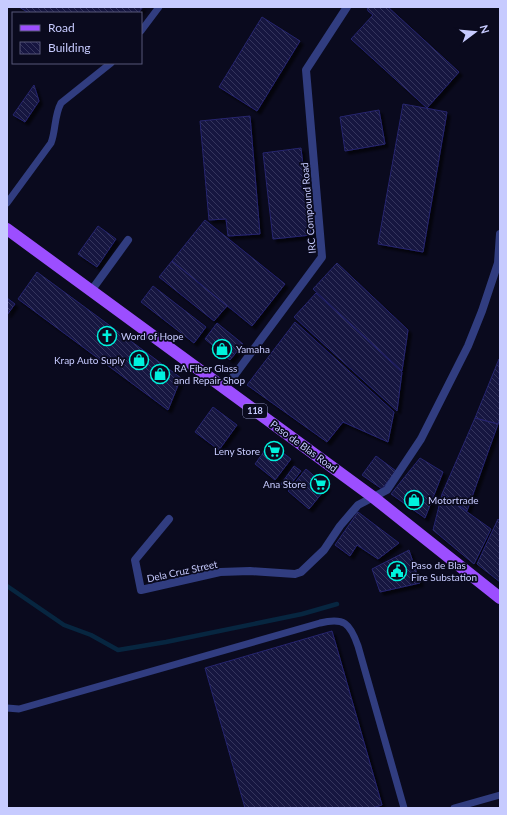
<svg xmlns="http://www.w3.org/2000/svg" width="507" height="815" viewBox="0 0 507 815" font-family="Lato,sans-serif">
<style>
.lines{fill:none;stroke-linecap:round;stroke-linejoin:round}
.stream{stroke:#072640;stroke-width:4.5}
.building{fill:url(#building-back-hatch);stroke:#26256e;filter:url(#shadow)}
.lane{stroke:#313d80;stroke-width:7}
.street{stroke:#313d80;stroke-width:8}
.primary{stroke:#9c4eff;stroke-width:12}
.labels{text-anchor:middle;stroke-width:3.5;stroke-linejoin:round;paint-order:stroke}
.shield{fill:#0a0a1e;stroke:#8e91bc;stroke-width:1}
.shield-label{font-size:9px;font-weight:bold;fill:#c7cbff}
.street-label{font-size:10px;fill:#c7cbff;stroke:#0a0a1e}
.poi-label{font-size:10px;fill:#c7cbff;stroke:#0a0a1e;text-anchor:start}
</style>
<defs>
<pattern id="building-back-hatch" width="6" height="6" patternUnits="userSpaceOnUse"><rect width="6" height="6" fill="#161540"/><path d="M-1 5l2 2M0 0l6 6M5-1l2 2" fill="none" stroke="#36365d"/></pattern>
<filter id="shadow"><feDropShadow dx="3.5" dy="3.5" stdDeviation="1" flood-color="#0009"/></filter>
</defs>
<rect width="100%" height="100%" fill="#0a0a1e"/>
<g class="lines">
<path class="stream" d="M7,586L64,625L91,635L118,650L166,642L302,614L337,604"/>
</g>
<path class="building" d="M19,7H143L138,13H29Z
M367,7H388L459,72L427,108L351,39L373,15L368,11Z
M262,17L300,41L257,111L219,87Z
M34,85L39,101L25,122L13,115Z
M403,104L447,112L423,252L378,244Z
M379,110L385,144L345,151L340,117Z
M250,116L260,234L228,236L226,219L209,220L200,121Z
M301,148L311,235L273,239L263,153Z
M205,220L285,284L252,326L172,261Z
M98,226L116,239L97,267L78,254Z
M172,261L227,306L214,321L159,277Z
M337,263L408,330L402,371L313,289Z
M37,272L181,378L168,410L18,299Z
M153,286L206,327L194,343L141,302Z
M316,293L402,372L397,411L294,317Z
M7,298L15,304L7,315Z
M295,322L394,412L388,442L343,422L327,442L247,385Z
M217,323L243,344L230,360L205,339Z
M499,359L500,418L498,424L475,418Z
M213,407L237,425L219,450L195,432Z
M475,418L498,424L467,511L442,494Z
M270,443L291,459L275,480L255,464Z
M376,456L396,471L382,489L362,475Z
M420,458L443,472L425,518L391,494Z
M294,466L301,471L287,489L281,484Z
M306,469L327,487L309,509L288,491Z
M442,494L491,529L474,564L433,530Z
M358,512L399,543L378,559L357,545L350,556L335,545Z
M498,519L500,521V582L477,564Z
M409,550L420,583L380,592L372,569Z
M332,631L382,805L372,808H245L205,668Z"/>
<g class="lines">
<path class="lane" d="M141,31L159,7
M7,203L51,143C56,130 54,116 61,103L111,63
M7,708L19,709L320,623C344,617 350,623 358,646L404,808
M454,808L500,795"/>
<path class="street" d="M91,291L128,240
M225,388L322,257L306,70L347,7
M169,519L135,560L141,590L220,572L250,571L295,574L301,572L324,550L340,526L358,505L387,490L421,439L468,346L482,311L498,263L500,234"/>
<path class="primary" d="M7,229L373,497L500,598"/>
</g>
<defs>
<g id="church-ring" transform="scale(1)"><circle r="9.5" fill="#0a0a1e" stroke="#00f2dd" stroke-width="1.5"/><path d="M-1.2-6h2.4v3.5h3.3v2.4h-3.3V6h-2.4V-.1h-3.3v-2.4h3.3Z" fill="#00f2dd"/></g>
<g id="shop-ring" transform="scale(1)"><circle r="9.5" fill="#0a0a1e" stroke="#00f2dd" stroke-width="1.5"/><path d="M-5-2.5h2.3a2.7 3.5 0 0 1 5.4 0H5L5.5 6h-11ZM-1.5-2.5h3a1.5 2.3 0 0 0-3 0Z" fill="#00f2dd"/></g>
<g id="supermarket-ring" transform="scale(1)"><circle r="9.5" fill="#0a0a1e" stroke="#00f2dd" stroke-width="1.5"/><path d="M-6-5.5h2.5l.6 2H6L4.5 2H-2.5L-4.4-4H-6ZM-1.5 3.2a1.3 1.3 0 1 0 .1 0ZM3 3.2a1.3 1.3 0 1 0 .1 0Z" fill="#00f2dd"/></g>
<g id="civic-ring" transform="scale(1)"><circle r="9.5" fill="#0a0a1e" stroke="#00f2dd" stroke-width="1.5"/><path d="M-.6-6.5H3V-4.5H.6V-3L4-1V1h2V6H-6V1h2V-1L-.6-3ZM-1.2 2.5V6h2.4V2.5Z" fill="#00f2dd"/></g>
</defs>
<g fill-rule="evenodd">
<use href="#church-ring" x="107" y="336"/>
<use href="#shop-ring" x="222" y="349"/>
<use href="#shop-ring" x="139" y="360"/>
<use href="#shop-ring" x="160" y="374"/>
<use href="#supermarket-ring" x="274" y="451"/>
<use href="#supermarket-ring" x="320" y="484"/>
<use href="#shop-ring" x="414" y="500"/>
<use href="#civic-ring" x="397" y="571"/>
</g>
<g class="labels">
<rect class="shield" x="243" y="404" width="24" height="14" rx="3"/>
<g class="shield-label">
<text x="255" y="414">118</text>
</g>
<g class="street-label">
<text transform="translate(308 208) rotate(-95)" y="4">IRC Compound Road</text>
<text transform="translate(304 446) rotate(36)" y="4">Paso de Blas Road</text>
<text transform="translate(182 571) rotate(-12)" y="4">Dela Cruz Street</text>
</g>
<g class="poi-label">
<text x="121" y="340">Word of Hope</text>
<text x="236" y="353">Yamaha</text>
<text x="125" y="364" text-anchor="end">Krap Auto Suply</text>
<text x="174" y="372">RA Fiber Glass<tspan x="174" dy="12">and Repair Shop</tspan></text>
<text x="260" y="455" text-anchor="end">Leny Store</text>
<text x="306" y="488" text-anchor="end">Ana Store</text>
<text x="428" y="504">Motortrade</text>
<text x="411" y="569">Paso de Blas<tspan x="411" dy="12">Fire Substation</tspan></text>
</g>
</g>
<rect width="507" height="815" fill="none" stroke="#c7cbff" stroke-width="16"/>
<rect x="12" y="12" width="130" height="52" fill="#0a0a1e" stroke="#565778"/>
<rect x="20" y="25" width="20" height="6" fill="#9c4eff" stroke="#565778"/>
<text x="48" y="32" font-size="12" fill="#c7cbff">Road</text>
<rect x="20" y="42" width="20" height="12" fill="url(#building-back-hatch)" stroke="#565778"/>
<text x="48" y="52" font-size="12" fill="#c7cbff">Building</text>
<g transform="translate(475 32) rotate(74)" stroke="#0a0a1e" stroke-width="3" paint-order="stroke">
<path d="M0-3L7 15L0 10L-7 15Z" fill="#c7cbff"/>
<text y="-6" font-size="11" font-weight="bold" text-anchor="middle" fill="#c7cbff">N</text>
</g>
</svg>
